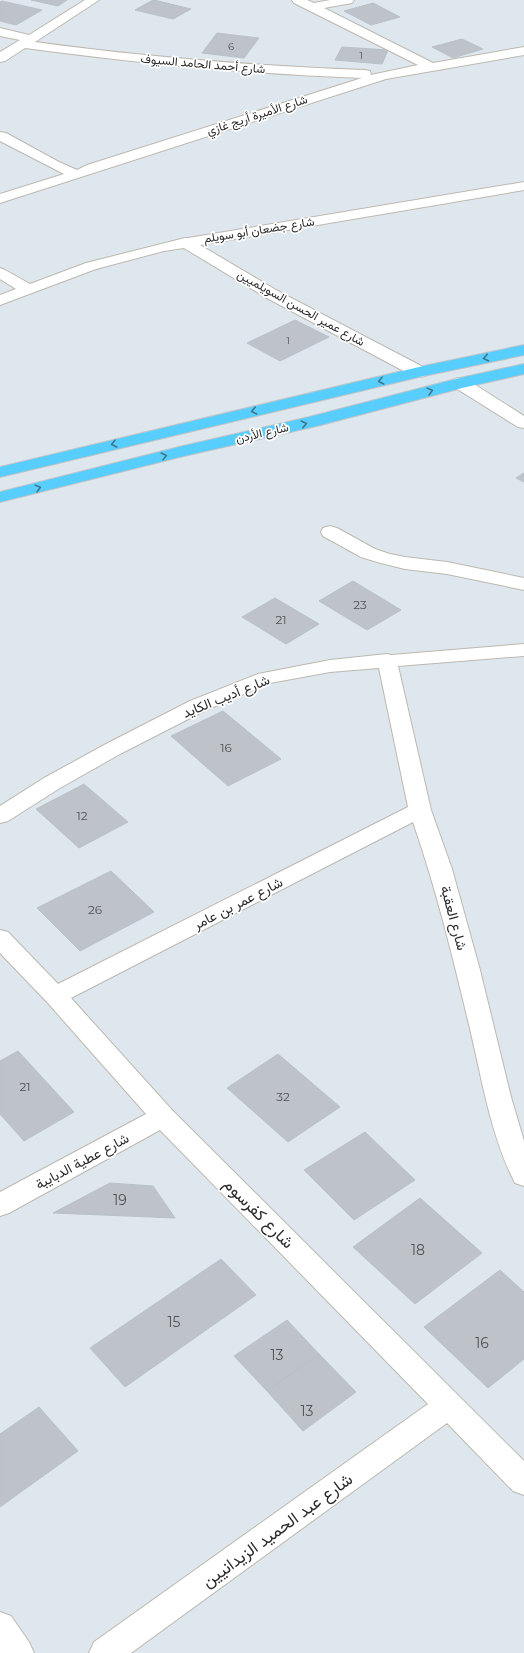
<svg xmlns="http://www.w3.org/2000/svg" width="524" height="1653" viewBox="0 0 524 1653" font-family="Montserrat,Vazirmatn,sans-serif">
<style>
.building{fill:#bec3c9;stroke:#b8c1c9}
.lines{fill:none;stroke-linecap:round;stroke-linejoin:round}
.minor-casing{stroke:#bcb8af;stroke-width:2}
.highway-casing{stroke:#c4c4c4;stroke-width:2}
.minor{fill:#fff;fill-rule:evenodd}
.highway{fill:#58ceff;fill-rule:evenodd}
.oneway{stroke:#40758b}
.labels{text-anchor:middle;stroke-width:3.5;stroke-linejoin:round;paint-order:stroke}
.far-number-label{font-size:10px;fill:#505253}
.far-street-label{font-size:12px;fill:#2c2c2c;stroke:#fff}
.number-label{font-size:12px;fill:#505253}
.street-label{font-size:14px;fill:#2c2c2c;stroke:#fff}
.near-number-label{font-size:14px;fill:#505253}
.near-street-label{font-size:17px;fill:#2c2c2c;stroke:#fff}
</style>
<rect width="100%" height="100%" fill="#dfe7ee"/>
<path class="building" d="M31,0H67L58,6Z
M153,0H154L191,9L173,19L135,10Z
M2,1L42,10L16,25L0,21V2Z
M373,3L400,17L371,25L344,11Z
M217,33L259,38L244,58L202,53Z
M462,39L483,49L453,58L432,47Z
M342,47L388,50L382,64L335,60Z
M295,320L329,337L280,361L247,343Z
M524,473V482L516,478Z
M353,581L401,610L367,630L319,601Z
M275,598L319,624L286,644L242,617Z
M223,711L281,759L228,786L171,736Z
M84,784L128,822L79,848L36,809Z
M111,871L154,912L80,951L37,908Z
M18,1051L74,1112L24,1141L0,1114V1061Z
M278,1054L340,1107L288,1142L227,1088Z
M365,1132L415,1180L354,1220L304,1170Z
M110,1183L153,1186L175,1218L53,1213Z
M420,1198L482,1253L415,1304L353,1247Z
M221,1259L256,1295L125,1387L90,1348Z
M500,1270L524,1292V1359L488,1388L424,1327Z
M287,1320L319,1354L267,1391L234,1356Z
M319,1354L356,1392L303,1431L267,1391Z
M39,1407L78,1451L0,1507V1434Z"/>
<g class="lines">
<g class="minor-casing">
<path id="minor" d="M85,0H99L35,42C145,57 254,66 365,70L370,71L371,75L418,65L294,3L292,0H307L314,3L330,0H354L352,3L324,8L433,63L524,47V55L386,79L0,203V194L64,174L0,141V132L6,133L59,162L77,170L87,165L362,78C249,74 137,63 25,48L5,61L0,62V52L20,40L0,36V28L29,35Z
M524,182V190L200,245L276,290L425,368L427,372L425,376L419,377L413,376L265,297L184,248L164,251L96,269L0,305V295L16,289L0,279V268L5,270L30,284L86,263L185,238H188Z
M460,378L466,379L524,416V428L518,427L454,387L452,383L454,379Z
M330,526L337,528L375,549L390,554L405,557L447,562L524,578V590L447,574L405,569L377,562L361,557L323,536L321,532L323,528Z
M524,644V656L398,666L431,810L452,869L480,970L511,1097L524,1141V1186L515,1183C492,1139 482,1081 471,1033C454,962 437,891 413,822L71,998L172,1110L524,1461V1495L513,1491L447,1423L131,1653H89L94,1642L428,1404L160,1130L9,1213L0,1216V1192L146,1114L47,1002L0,953V930L8,932L58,984L408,807L379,668L330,672L270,683L204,711L120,754L60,788L8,821L0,823V806L44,778L106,744L190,701L258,674L330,660L387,654L391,655Z
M0,1612L11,1616L29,1642L34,1653H0Z"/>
</g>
<g class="highway-casing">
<path id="highway" d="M524,345V355L419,377L0,477V467L419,367Z
M524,364V374L462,388L317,426L184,456L0,502V492L183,446L309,417L460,378Z"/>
</g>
<use href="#minor" class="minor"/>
<use href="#highway" class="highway"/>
</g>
<defs><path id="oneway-chevron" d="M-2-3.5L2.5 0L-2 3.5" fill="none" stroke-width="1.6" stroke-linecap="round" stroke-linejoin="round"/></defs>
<g class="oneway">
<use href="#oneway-chevron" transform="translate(486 358) rotate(168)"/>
<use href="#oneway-chevron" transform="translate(381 381) rotate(166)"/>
<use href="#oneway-chevron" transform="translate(430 391) rotate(-15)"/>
<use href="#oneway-chevron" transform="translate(254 411) rotate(167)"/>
<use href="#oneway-chevron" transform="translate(304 424) rotate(-13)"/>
<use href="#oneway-chevron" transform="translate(114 444) rotate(166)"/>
<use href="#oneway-chevron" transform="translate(164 456) rotate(-14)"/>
<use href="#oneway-chevron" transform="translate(38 488) rotate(-15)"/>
</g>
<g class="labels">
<g class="far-number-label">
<text x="231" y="50">6</text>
<text x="361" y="59">1</text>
<text x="288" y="344">1</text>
</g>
<g class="far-street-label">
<text transform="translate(203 64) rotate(5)" y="4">شارع أحمد الحامد السيوف</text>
<text transform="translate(257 115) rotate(-18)" y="4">شارع الأميرة أريج غازي</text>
<text transform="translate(259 230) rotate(-9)" y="4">شارع جضعان أبو سويلم</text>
<text transform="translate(301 308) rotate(29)" y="4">شارع عمير الحسن السويلميين</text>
<text transform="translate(262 433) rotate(-13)" y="4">شارع الأردن</text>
</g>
<g class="number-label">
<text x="360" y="609">23</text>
<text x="281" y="624">21</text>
<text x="226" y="752">16</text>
<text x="82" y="820">12</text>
<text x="95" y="914">26</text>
<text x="25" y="1091">21</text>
<text x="283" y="1101">32</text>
</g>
<g class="street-label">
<text transform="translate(226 696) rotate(-22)" y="5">شارع أديب الكايد</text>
<text transform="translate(238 903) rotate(-27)" y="5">شارع عمر بن عامر</text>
<text transform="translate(454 918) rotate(75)" y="5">شارع العقبة</text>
<text transform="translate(82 1161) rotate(-28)" y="5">شارع عطية الدبايبة</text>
</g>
<g class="near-number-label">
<text x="120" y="1205">19</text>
<text x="418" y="1255">18</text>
<text x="174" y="1327">15</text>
<text x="482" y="1348">16</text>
<text x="277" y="1360">13</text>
<text x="307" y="1416">13</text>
</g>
<g class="near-street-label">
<text transform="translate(259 1213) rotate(45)" y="6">شارع كفرسوم</text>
<text transform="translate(277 1530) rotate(-36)" y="6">شارع عبد الحميد الزيدانيين</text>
</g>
</g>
</svg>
